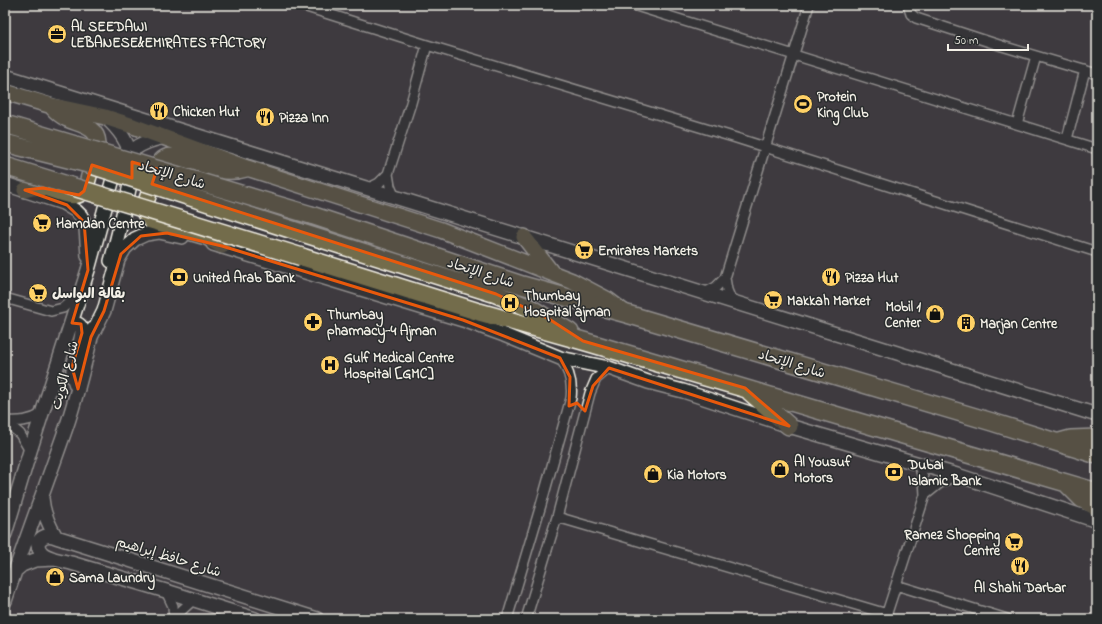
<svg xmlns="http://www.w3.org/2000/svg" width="1102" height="624" viewBox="0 0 1102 624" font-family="'Indie Flower','Playpen Sans Arabic',sans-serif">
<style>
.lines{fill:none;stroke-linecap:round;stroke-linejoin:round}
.street-casing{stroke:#f4f1e8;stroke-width:12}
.secondary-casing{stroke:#f4f1e8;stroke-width:16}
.primary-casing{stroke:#f4f1e8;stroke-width:18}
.highway-casing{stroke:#f4f1e8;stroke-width:20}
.street{stroke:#2a2d2e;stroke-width:9}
.secondary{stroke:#2a2d2e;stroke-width:13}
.primary{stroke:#736c4b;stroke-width:15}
.highway{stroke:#736c4b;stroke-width:17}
.highway-bridge-casing{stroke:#f4f1e8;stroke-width:20;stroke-linecap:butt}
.highway-bridge{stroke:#736c4b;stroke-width:17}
.marked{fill:none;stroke:#e8590c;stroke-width:3;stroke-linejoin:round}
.labels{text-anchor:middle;stroke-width:3;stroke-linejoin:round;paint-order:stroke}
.poi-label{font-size:14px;font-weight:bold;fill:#f4f1e8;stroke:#2a2d2e;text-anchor:start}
.street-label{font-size:14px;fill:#f4f1e8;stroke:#2a2d2e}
</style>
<rect width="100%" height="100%" fill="#3e3b3f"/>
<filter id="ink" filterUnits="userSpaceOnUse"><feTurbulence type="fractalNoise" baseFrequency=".025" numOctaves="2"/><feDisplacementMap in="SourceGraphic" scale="8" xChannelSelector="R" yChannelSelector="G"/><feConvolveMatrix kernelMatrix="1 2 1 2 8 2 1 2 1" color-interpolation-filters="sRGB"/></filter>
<g filter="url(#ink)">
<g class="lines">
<g class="street-casing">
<path id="street" d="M300,5L427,45L733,137L1097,252
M633,5L1097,149
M908,5L911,14L916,18L1002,46L1097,74
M1017,124L1036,56
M1067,139L1085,70
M388,174L390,186L395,198
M367,189L379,183L388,174L411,103L427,45
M704,293L716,287L725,278
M5,298L51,311L63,308L80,292
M732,302L727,290L725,278L809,5
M5,421L20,434L30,451
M6,421C20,422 30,421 42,414
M925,495L940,483L957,475
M557,517L887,614
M896,585L1007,619
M166,591L173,606L174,619
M176,619L182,610L193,600
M507,619L541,505L571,398C573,383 569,370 560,358
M526,619L557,517L590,393L596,379L609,368
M885,619L925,495C925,482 923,472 916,462"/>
</g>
<g class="secondary-casing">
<path id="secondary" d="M5,76L1097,415
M105,117C140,147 134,171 124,210C120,227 116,244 111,261
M5,184L63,203L76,211L81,216L86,228L88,256
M213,244L463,320L504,335L560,358L609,368L648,382L683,391L789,426L957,475L1097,521
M72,323C77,323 82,325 82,331C81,354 65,365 78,389
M91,337L104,311L118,260L125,248L135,239L146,234L159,232L182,237
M42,498C43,513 48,524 56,537L317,619
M5,534L30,451L88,270L114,175C125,152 139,142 165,137
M54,559C50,557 45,556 42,553C32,543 43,532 56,537
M15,571L22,565L35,560L54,559L71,563L166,591L255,619
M5,601C24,543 46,486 66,428C77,396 85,362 93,329"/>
</g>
<g class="primary-casing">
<path id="primary" d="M5,92L49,105L105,117L133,126L247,168L441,230L572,281L608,300L624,312
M25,190C31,188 37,187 43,188C57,190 78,205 86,187L98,143C97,126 80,125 67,119C61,116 56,112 52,107
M524,237L552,273
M222,246L206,237L151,221L145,214V205L159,164C162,158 166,156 173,156C197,163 221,177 246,169"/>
</g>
<g class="highway-casing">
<path id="highway" d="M311,215L522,285L627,314L992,422L1097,455
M299,232L496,294L532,309L570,332
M302,257L479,312L583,341L1097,492
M750,392L789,426
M1060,442L1071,439L1097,438
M1068,485L1082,499L1097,507"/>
</g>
<use href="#street" class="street"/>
<use href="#secondary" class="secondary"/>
<use href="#primary" class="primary"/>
<use href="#highway" class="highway"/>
<g class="highway-bridge-casing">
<path id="highway-bridge" d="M5,124L311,215
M5,143L88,164L299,232
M5,166L302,257"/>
</g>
<use href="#highway-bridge" class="highway-bridge"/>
</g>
</g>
<path d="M0 0H1102V624H0ZM132,162L157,169L152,184L496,294L549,319L583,341L745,388L789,426L609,368L593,386L585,411L577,403L569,406L570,377L560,358L463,320L222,246L167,233L141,236L121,254L104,311L91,337L78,389L72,367L82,333L81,324L72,323L88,270L84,222L67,205L25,190L43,188L79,195L84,191L92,165L132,178Z" fill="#3e3b3f" fill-opacity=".55" fill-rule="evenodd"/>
<path class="marked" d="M132,162L157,169L152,184L496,294L549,319L583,341L745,388L789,426L609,368L593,386L585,411L577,403L569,406L570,377L560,358L463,320L222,246L167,233L141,236L121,254L104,311L91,337L78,389L72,367L82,333L81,324L72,323L88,270L84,222L67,205L25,190L43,188L79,195L84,191L92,165L132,178Z"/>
<defs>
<g id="office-disc" transform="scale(1)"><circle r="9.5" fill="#ffd166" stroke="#2a2d2e"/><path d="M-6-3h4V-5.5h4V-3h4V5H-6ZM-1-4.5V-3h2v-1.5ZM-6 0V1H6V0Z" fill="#111"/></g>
<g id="stadium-disc" transform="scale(1)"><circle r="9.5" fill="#ffd166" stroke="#2a2d2e"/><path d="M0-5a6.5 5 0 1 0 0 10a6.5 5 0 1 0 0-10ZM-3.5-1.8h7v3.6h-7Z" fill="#111"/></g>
<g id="restaurant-disc" transform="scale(1)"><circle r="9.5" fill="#ffd166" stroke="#2a2d2e"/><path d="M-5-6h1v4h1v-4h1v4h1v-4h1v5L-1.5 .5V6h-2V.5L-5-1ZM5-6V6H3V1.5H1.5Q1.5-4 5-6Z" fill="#111"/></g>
<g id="supermarket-disc" transform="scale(1)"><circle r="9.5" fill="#ffd166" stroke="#2a2d2e"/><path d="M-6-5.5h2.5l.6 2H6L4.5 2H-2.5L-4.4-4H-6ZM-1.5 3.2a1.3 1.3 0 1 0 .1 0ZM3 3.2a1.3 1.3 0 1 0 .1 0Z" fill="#111"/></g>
<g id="bank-disc" transform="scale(1)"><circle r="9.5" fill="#ffd166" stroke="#2a2d2e"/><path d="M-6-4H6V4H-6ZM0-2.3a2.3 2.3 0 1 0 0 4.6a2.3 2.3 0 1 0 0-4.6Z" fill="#111"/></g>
<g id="hospital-disc" transform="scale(1)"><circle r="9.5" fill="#ffd166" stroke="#2a2d2e"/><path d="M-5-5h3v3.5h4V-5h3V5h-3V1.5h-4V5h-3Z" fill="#111"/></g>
<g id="shop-disc" transform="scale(1)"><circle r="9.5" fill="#ffd166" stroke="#2a2d2e"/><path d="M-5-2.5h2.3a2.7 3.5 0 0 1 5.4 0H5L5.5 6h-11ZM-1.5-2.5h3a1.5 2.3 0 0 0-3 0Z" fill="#111"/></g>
<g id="pharmacy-disc" transform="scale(1)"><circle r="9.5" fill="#ffd166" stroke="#2a2d2e"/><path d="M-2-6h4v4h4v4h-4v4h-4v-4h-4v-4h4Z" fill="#111"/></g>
<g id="building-disc" transform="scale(1)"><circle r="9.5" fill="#ffd166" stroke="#2a2d2e"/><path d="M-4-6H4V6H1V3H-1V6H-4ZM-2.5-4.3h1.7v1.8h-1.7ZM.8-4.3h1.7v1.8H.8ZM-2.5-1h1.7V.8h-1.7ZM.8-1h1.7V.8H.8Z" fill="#111"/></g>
</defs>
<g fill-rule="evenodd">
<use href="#office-disc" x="57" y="34"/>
<use href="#stadium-disc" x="803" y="104"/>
<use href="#restaurant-disc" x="159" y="111"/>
<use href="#restaurant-disc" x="265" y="117"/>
<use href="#supermarket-disc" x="42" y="223"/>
<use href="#supermarket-disc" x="584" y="250"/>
<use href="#bank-disc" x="179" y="277"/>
<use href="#restaurant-disc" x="831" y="277"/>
<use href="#supermarket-disc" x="38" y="293"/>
<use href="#supermarket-disc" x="773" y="300"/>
<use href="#hospital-disc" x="510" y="303"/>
<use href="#shop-disc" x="935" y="314"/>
<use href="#pharmacy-disc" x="313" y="322"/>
<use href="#building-disc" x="966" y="323"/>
<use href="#hospital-disc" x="330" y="365"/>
<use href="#shop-disc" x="780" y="469"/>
<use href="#bank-disc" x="894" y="472"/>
<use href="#shop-disc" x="653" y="474"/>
<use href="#supermarket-disc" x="1014" y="542"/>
<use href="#restaurant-disc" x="1020" y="566"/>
<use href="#shop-disc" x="55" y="577"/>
</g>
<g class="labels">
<g class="poi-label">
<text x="71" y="31">AL SEEDAWI<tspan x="71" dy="16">LEBANESE&amp;EMIRATES FACTORY</tspan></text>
<text x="817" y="101">Protein<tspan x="817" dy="16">King Club</tspan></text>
<text x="173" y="116">Chicken Hut</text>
<text x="279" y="122">Pizza Inn</text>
<text x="56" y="228">Hamdan Centre</text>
<text x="598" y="255">Emirates Markets</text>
<text x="193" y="282">United Arab Bank</text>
<text x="845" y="282">Pizza Hut</text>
<text x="52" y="298">بقالة البواسل</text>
<text x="524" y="300">Thumbay<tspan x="524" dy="16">Hospital ajman</tspan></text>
<text x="787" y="305">Makkah Market</text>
<text x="921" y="311" text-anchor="end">Mobil 1<tspan x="921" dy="16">Center</tspan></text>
<text x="327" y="319">Thumbay<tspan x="327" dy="16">pharmacy-4 Ajman</tspan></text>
<text x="980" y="328">Marjan Centre</text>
<text x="344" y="362">Gulf Medical Centre<tspan x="344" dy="16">Hospital [GMC]</tspan></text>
<text x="794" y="466">Al Yousuf<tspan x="794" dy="16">Motors</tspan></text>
<text x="908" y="469">Dubai<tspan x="908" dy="16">Islamic Bank</tspan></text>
<text x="667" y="479">Kia Motors</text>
<text x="1000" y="539" text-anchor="end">Ramez Shopping<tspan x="1000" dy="16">Centre</tspan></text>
<text x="69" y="582">Sama Laundry</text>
<text x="1020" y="592" text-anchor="middle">Al Shahi Darbar</text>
</g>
<g class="street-label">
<text transform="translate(172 174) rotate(17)" y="5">شارع الإتحاد</text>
<text transform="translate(481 272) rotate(18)" y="5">شارع الإتحاد</text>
<text transform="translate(792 363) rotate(17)" y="5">شارع الإتحاد</text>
<text transform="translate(64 375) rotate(-75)" y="5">شارع الكويت</text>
<text transform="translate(169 556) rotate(17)" y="5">شارع حافظ إبراهيم</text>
</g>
</g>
<rect width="1102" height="624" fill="none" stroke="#2a2d2e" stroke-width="20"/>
<rect x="10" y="10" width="1082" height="604" fill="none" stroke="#f4f1e8" stroke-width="1.5" filter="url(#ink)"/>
<path d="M948 44v6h80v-6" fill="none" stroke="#f4f1e8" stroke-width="2"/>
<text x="954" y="44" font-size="12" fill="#f4f1e8" stroke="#2a2d2e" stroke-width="3" paint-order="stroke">50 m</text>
</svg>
